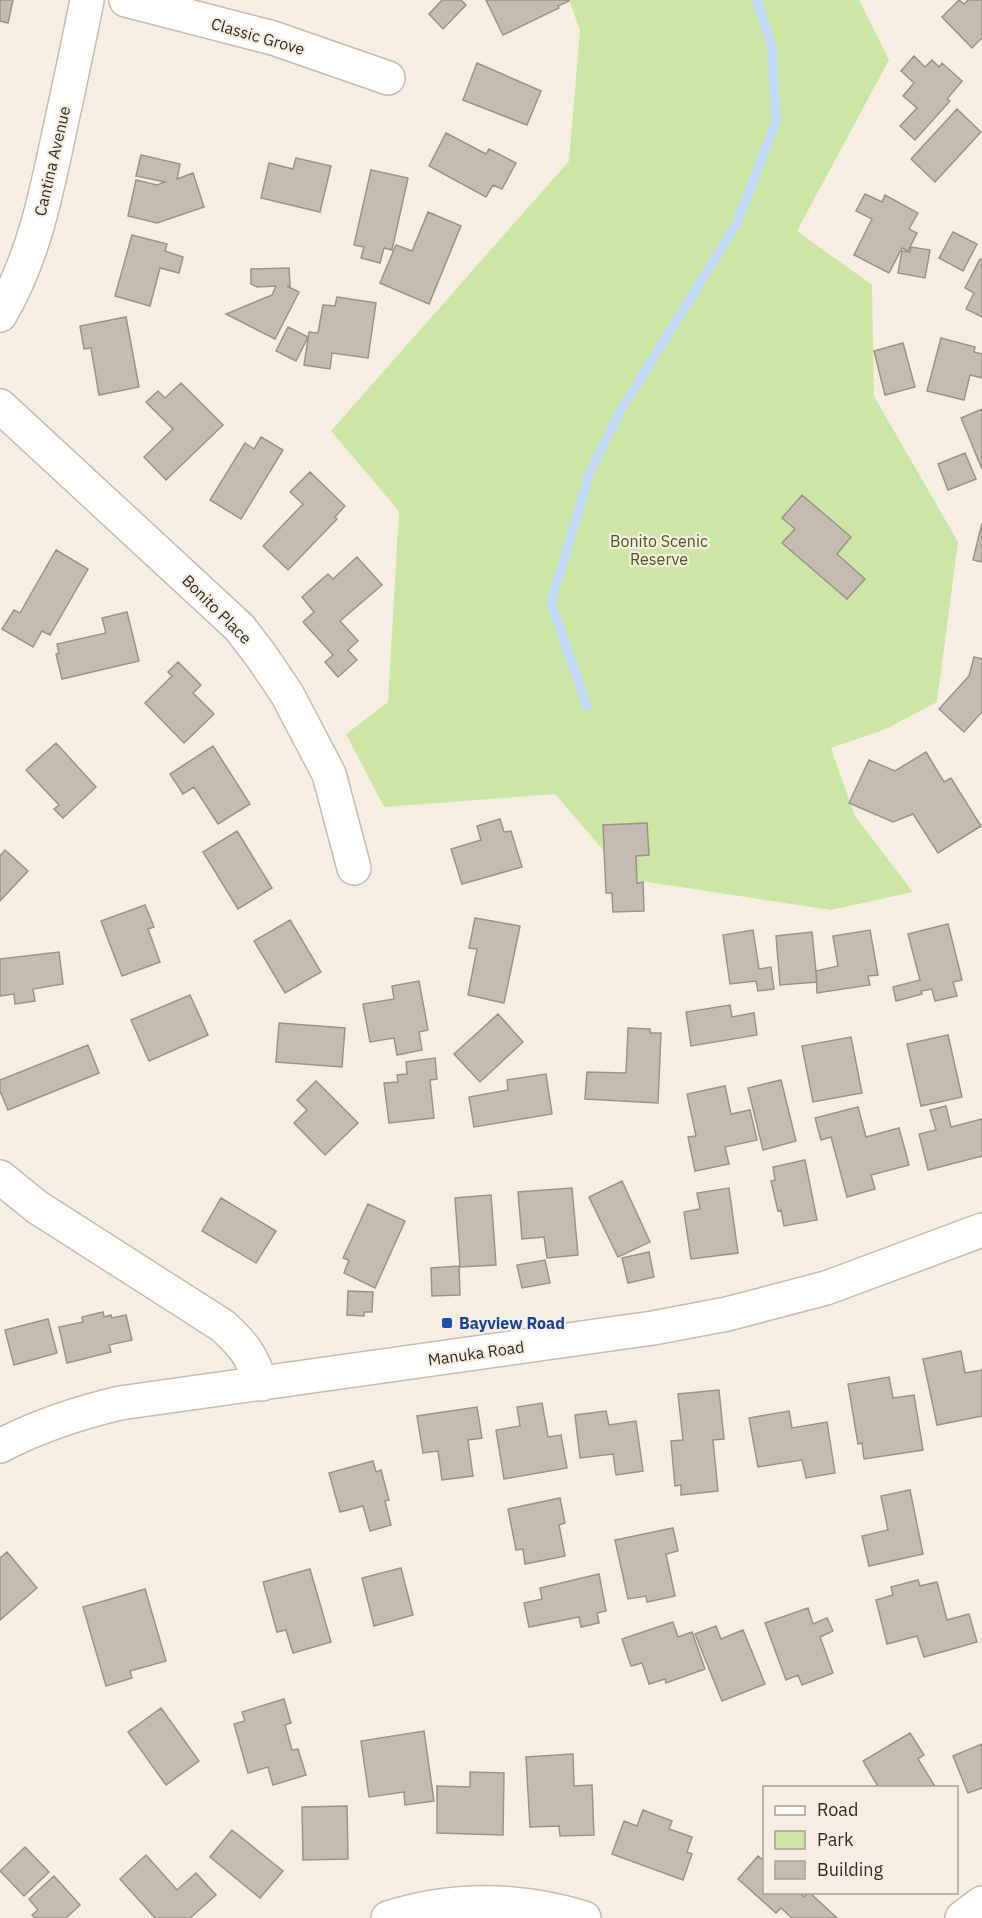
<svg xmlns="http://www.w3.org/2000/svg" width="982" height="1918" viewBox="0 0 982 1918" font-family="'IBM Plex Sans',sans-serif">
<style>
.green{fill:#cde6a5}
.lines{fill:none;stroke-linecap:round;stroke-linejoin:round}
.stream{stroke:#c1d9fc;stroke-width:9}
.building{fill:#c4bcb0;stroke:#9a9388;stroke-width:1.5}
.minor-casing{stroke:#c5bdb2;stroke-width:36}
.minor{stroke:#fff;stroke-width:33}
.transit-dot{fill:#1a4fb4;stroke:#f6eee2;stroke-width:2}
.labels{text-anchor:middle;stroke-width:4.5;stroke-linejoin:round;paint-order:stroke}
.street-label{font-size:16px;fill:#2f2c28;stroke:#f6eee2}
.park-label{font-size:16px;fill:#475c17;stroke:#f6eee2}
.transit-label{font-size:16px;font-weight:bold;fill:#164399;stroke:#f6eee2;text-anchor:start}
</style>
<rect width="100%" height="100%" fill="#f6eee2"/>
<path class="green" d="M569,0H859L889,60L797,231L872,285L874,396L958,542L937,702L886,729L831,748L855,816L913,892L831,910L628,879L555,794L384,807L346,734L388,702L399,511L331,431L569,161L580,30Z"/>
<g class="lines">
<path class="stream" d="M587,706L551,603L590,472L618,415L737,223L776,121L772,47L757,0"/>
</g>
<path class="building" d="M0,0H13L8,23L0,21Z
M442,0H461L466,5L443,29L429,14Z
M486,0H569V1L558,6L559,8L503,35Z
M959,0L964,4L968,0H982V38L972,48L942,17Z
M914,56L925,67L932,60L939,67L942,63L962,81L947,99L950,101L915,140L900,126L917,108L903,96L914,83L901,71Z
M477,63L541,91L527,125L463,100Z
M957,109L981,132L935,182L911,159Z
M446,133L486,154L489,149L516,163L502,189L493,185L486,197L429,166Z
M141,155L180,164L177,179L193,173L204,207L157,223L128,216L136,180L157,185L165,182L136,176Z
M296,158L331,166L320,212L261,198L269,163L293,169Z
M371,170L408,178L392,250L384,248L380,263L361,258L364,247L354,245Z
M865,194L882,202L885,195L918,213L909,229L917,233L908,251L902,248L889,273L854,255L872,219L856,211Z
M428,212L461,226L429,304L380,283L396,245L412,251Z
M953,232L977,244L963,271L939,258Z
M132,235L167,244L165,251L183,257L179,273L160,268L150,306L115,296Z
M911,247L930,250L925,278L898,273L902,251L910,252Z
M980,259L982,260V317L966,309L974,293L965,288Z
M289,268L290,286H287L299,292L275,339L226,314L272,295L276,286L257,287L251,284V269Z
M337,297L376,303L368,358L332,353L330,369L304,365L309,332L318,333L323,305L335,306Z
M126,317L139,387L99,395L91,348L84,349L80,326Z
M288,327L308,337L296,361L276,351Z
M941,338L975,347L974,352L982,354V378L970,375L964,400L927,391Z
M903,343L915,387L885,395L874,351Z
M181,383L223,425L166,480L144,457L173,429L146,402L158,391L165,398Z
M982,409V469L961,418Z
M261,437L283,450L241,519L210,500L245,443L254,449Z
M965,453L976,479L948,490L938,464Z
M310,472L345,506L335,517L337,519L288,570L263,546L303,504L290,492Z
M802,495L851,537L837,554L865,579L847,599L782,543L795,529L782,518Z
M982,523V562L973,560Z
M56,550L88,569L50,635L42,631L33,647L2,629L14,610L20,613Z
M357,557L382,585L340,621L358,641L348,650L357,660L338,677L325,662L333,655L303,622L314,612L302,597L328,574L333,579Z
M127,612L139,661L62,679L56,654L59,653L57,644L106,633L102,618Z
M974,657L982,659V712L964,732L939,709L969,676Z
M178,662L201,685L193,693L214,714L184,743L145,703L172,676L168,672Z
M56,743L96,787L63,818L54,809L59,805L26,770Z
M213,746L250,804L218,824L194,787L183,794L170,774Z
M926,752L944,782L951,778L981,826L938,853L913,814L893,822L849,803L869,760L895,771Z
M500,819L504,832L511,831L522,867L462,884L451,849L481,840L477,826Z
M647,823L649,855L636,856L637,883L643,882L644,911L613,912L612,893H606L603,825Z
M237,831L272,888L238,909L203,852Z
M5,850L28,871L0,901V856Z
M145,905L154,927L148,929L160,962L122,976L101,921Z
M475,918L520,926L504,1003L468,995L477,949L469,948Z
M290,920L321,972L285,993L254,941Z
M948,924L962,980L953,982L957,996L935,1001L932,989L921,991L922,994L896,1001L893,987L920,980L908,934Z
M753,930L759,969L771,967L774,989L758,991L756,981L730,984L723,935Z
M870,930L878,975L868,976L870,985L817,993L816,971L838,966L833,936Z
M812,932L817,982L780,985L776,936Z
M59,952L63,984L33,989L35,1001L15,1004L14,994L0,996V959Z
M419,981L428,1030L419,1032L422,1050L397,1055L394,1038L370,1042L363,1004L394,999L392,986Z
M190,995L208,1035L149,1061L131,1020Z
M730,1005L732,1017L754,1013L757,1035L691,1046L686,1012Z
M498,1014L523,1042L480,1082L454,1054Z
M279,1023L345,1028L342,1067L276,1062Z
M628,1028L650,1029V1033H661L658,1103L585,1099L587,1072L626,1073Z
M948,1035L962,1097L921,1106L907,1044Z
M851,1037L862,1093L813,1102L802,1046Z
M88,1045L99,1073L8,1110L0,1091V1080Z
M435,1058L437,1079L430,1080L434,1118L389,1123L384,1083L398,1082L397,1075L407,1074L406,1062Z
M546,1074L552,1114L474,1127L469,1097L508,1090L507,1080Z
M781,1080L796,1141L763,1150L748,1088Z
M316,1081L358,1123L325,1155L294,1123L307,1110L297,1100Z
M725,1086L731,1114L750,1110L757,1140L725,1147L729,1164L695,1171L688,1137L696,1136L687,1094Z
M946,1106L951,1127L982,1119V1156L928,1170L919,1134L936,1130L930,1110Z
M858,1107L866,1137L899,1128L909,1165L871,1175L875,1189L847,1197L831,1137L821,1140L815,1118Z
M805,1160L817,1220L784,1226L781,1210L778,1211L771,1181L775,1180L773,1167Z
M622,1181L650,1242L618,1257L589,1197Z
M572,1188L578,1255L547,1258L544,1237L522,1239L518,1192Z
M729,1188L738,1253L691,1259L684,1212L700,1209L697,1193Z
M491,1195L496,1265L460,1267L455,1198Z
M221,1198L276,1231L256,1263L202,1231Z
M368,1204L405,1221L375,1288L344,1273L349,1260L343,1258Z
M649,1252L654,1277L628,1283L622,1258Z
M545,1260L550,1283L522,1288L517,1265Z
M459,1266L460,1295L432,1296L431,1268Z
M348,1291L373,1292L372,1312H364V1316L347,1315Z
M103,1312L104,1317L111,1315L112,1318L126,1315L132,1340L109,1345L111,1352L67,1363L59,1327L83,1322L82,1317Z
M48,1319L57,1353L14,1365L5,1330Z
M961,1351L965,1373L982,1370V1416L937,1425L923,1359Z
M889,1377L893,1398L914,1395L923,1450L864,1459L862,1443L858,1444L848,1384Z
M719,1390L724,1439L713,1440L718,1491L681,1495V1485L675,1486L671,1441L683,1440L678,1394Z
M542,1403L548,1437L561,1435L567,1468L504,1479L496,1430L520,1426L517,1407Z
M477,1407L482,1438L468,1440L473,1476L442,1480L438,1451L423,1453L417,1416Z
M606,1411L609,1425L636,1421L643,1471L616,1475L613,1454L580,1458L575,1415Z
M789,1411L792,1428L827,1422L835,1473L806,1478L802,1460L758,1467L749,1418Z
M373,1461L376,1472L381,1470L389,1500L385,1501L391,1525L370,1531L363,1506L340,1512L329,1473Z
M910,1490L923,1554L869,1566L862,1536L888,1530L881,1496Z
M560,1498L565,1523L559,1525L565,1556L525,1564L523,1549L516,1550L508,1509Z
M673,1528L678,1551L666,1554L675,1596L647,1602L646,1596L628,1599L615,1540Z
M7,1552L37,1588L0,1620V1558Z
M401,1568L413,1615L374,1626L362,1578Z
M310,1569L331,1642L293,1653L286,1630L277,1632L263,1582Z
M599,1574L606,1611L597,1613L599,1623L581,1627L579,1617L529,1627L524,1603L542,1599L540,1588Z
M918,1580L920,1586L937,1582L947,1620L969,1614L977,1642L924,1657L917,1636L887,1644L876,1600L893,1595L891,1587Z
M145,1589L166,1661L130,1671L132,1678L106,1686L83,1607Z
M808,1608L813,1624L827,1618L833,1631L820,1637L833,1673L802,1685L798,1675L786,1680L765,1623Z
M673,1622L678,1637L692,1632L705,1669L666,1683L665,1679L649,1684L642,1663L631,1666L622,1639Z
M716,1626L721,1639L743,1630L765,1684L722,1701L695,1634Z
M284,1699L291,1723L285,1725L292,1750L298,1749L306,1775L273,1785L268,1767L248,1773L234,1724L245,1721L242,1712Z
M161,1708L199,1761L166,1785L128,1732Z
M424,1731L434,1801L405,1805L404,1792L369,1797L361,1741Z
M910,1733L924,1755L918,1759L936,1788H879L863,1761Z
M982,1744V1788L968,1793L953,1756Z
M573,1754L574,1786L592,1785L594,1835L560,1836L559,1826L530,1827L526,1757Z
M470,1772L504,1773L503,1835L437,1833V1786L470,1787Z
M347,1806L348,1859L303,1860L302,1807Z
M643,1810L672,1821L669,1829L692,1837L687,1852L692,1854L683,1880L612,1854L624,1821L637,1826Z
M232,1830L283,1871L260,1898L210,1857Z
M25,1847L49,1872L24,1896L0,1871Z
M146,1855L177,1890L196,1873L216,1895L190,1918H155L120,1879Z
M758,1856L764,1861V1892H799L804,1897L809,1892L837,1918H792L781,1908L776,1913L738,1879Z
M54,1876L80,1905L66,1918H35L32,1915L38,1910L29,1899Z"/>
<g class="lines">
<g class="minor-casing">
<path id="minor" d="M126,0L273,38L388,78
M0,315C32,261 45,200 58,138C68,92 78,46 87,0
M0,406L240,628L262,657L287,694L329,774L354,868
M0,1177L37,1207L223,1326C247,1348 250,1355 262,1384
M0,1446C38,1426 78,1413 120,1403L653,1328L727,1314L826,1288L982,1230
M388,1918C454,1897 518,1898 584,1918
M962,1918L982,1903"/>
</g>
<use href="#minor" class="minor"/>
</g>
<rect class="transit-dot" x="441" y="1317" width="12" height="12" rx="3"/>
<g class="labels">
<g class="street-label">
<text transform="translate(258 36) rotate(16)" y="6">Classic Grove</text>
<text transform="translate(52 161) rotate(-77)" y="6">Cantina Avenue</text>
<text transform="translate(217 609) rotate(45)" y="6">Bonito Place</text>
<text transform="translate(476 1353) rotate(-8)" y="6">Manuka Road</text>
</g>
<g class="park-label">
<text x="659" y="547">Bonito Scenic<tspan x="659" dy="18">Reserve</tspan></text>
</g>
<g class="transit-label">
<text x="459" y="1329">Bayview Road</text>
</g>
</g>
<rect x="763" y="1786" width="195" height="108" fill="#f6eee2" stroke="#a6a098" stroke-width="1.5"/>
<rect x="775" y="1806" width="30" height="9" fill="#ffffff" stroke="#a6a098" stroke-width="1.5"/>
<text x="817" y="1816" font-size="18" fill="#2f2c28">Road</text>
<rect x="775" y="1831" width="30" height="18" fill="#cde6a5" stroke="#a6a098" stroke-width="1.5"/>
<text x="817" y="1846" font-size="18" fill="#2f2c28">Park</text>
<rect x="775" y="1861" width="30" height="18" fill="#c4bcb0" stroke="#a6a098" stroke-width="1.5"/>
<text x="817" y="1876" font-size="18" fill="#2f2c28">Building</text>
</svg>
